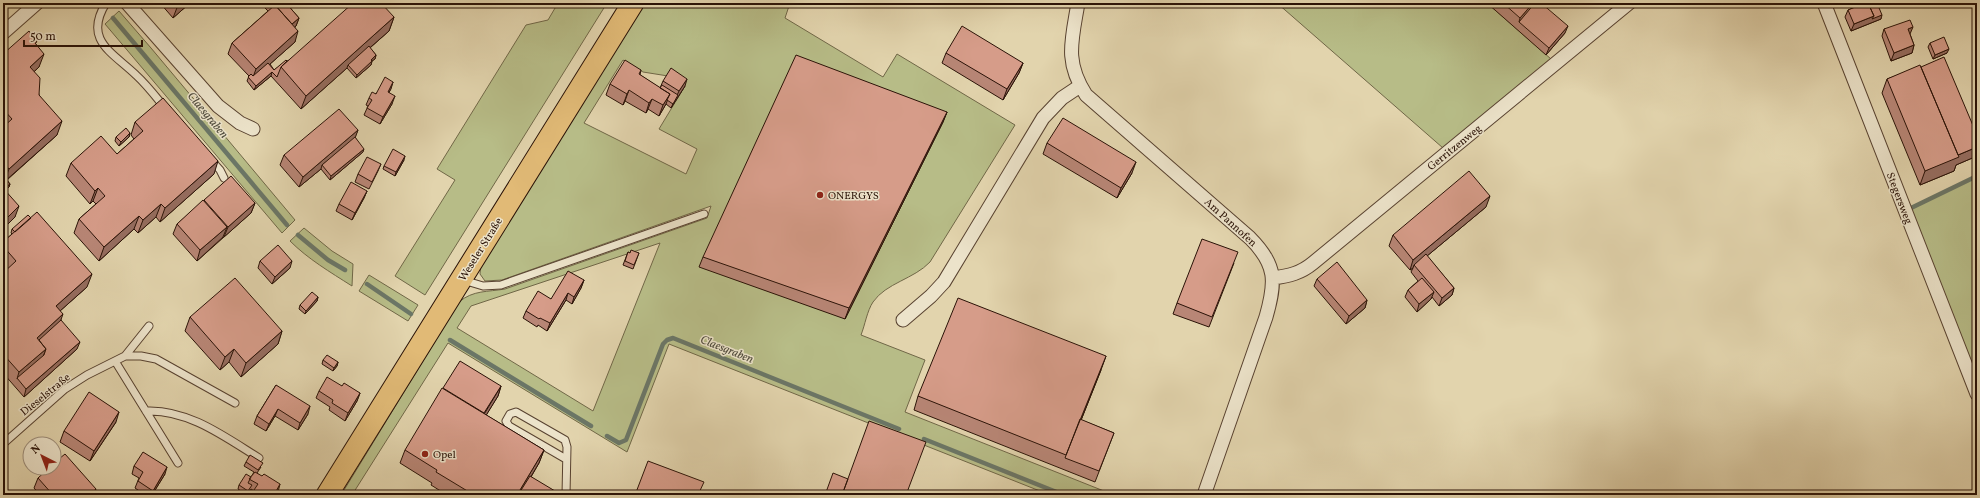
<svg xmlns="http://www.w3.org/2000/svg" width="1980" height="498" viewBox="0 0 1980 498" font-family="Vollkorn,serif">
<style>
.green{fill:#b7bc87;stroke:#706747;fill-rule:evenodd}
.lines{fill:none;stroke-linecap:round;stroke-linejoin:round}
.stream{stroke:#6b7666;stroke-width:4.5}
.service-casing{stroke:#584230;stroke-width:9}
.minor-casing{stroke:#584230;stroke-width:15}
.primary-casing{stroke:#2a1207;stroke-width:23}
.service{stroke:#ece3ca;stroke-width:7}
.minor{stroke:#ece3ca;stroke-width:13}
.primary{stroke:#e1ba76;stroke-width:21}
.wall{fill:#b88676;stroke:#2a1207}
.shaded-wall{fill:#966d60;stroke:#2a1207}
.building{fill:#d69c89;stroke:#2a1207}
.poi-dot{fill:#8f2418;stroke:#ece3ca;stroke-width:1.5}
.labels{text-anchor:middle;stroke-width:3;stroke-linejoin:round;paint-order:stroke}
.street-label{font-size:11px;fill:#2a1207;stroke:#ece3ca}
.poi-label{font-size:11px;fill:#2a1207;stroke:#ece3ca;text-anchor:start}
.water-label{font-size:12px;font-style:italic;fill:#504c3e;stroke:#ece3ca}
</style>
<rect width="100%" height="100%" fill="#e2d4ad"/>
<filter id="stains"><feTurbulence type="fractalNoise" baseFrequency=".005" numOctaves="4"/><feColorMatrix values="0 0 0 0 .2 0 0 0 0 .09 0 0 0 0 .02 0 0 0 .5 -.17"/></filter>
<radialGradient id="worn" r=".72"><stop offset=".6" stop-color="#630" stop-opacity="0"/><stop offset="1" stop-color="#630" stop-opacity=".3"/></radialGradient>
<path class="green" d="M558,3H607L425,295L395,276L455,180L437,169L526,25L548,20Z
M645,3H790L785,18L883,77L897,54L1015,125L930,262C914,279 886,283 873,302C867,311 865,325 861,335L925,360L905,412L1114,495H1050L669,344L627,452L448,343L352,495H341L459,302C473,290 488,292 505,289L707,218L711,206L502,280L485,281L480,274L481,263ZM623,60L643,72L668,76L685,86L659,129L697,149L686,174L584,123ZM660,243L593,411L457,328L471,306Z
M1277,3H1487L1551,59L1443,148Z
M119,11L151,48L295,220L282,233L105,24Z
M1977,176V378L1911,208Z
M304,228L332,251L353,264L352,286C330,272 308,259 290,241Z
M369,275L418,305L408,321L359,291Z"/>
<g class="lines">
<path class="stream" d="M113,18L287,225
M1911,208L1977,176
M298,235L328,260L345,270
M367,284L411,314
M450,340L591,426
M607,436L619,443L626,440L663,344L667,340L673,338L899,429
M924,439L1064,495"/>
<g class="service-casing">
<path id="service" d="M106,3C83,40 112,52 136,75C147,85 156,97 165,108
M210,159L220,170L224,178
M463,280L483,286L501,285L704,214
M125,356L149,326
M115,361L178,463
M146,411C188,409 225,437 259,458
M3,444L65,389L87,375L125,356H141L156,359L235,403
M566,495L567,447L565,440L516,412L510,414L506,421L509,426L566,459"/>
</g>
<g class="minor-casing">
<path id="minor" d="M127,3L218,106L240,123L253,129
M1078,3C1072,40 1064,61 1086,95L1250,238C1277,265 1276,282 1266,317L1204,495
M1824,3L1977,394
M3,33L37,3
M1273,278C1289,276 1301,273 1313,263L1629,3
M903,320L931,296L944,282L1043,118L1062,98L1080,86"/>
</g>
<g class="primary-casing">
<path id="primary" d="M327,495L633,3"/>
</g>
<use href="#service" class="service"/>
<use href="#minor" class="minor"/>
<use href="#primary" class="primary"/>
</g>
<path class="wall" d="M160,3H190L173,18Z
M260,3H286L299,18L296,26L295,27V42L270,64L274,70L287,61L394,17L389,31L370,48L376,55L375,59L372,61L371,65L356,78L347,68L301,109L271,76L254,90L247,81L249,76L228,54L232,43L268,11Z
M409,3H414L411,6Z
M1487,3H1541L1565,33L1546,55Z
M1863,3H1879L1877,4L1881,19L1851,31L1845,17L1848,10L1863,4Z
M1884,29L1910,34L1914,45L1912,53L1891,61L1882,36Z
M1930,43L1947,53L1933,59L1928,47Z
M36,44L39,67L34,72L39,95L57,135L7,180L10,184L9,187L5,190L15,217L3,229L6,236L3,239V54Z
M946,53L1023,63L1019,73L1003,100L942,63Z
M1921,67L1977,156L1956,165L1954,171L1920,185L1882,93L1887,79Z
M641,70L640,75L660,88L663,81L685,86L671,108L666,104L659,116L648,109L646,113L625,101L623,105L606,95L610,84Z
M393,82L389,93L392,104L380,124L364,115L368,106L366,105L369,98Z
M947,112L943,122L845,319L699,267L703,257Z
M135,122L214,174L160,222L156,217L138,233L134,229L99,261L74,233L79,219L96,204L93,201L90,204L66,176L71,163L117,154L134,139L131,135Z
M358,130L355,137L363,152L330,180L321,169L299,187L280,165L284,155Z
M130,133L129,137L119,146L115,141L116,137Z
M1047,143L1132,173L1117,198L1043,154Z
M404,160L395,176L383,169L384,166Z
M381,164L378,171L369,189L355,182L358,174Z
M367,191L364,198L352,220L336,211L339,204Z
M204,200L255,203L251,213L197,261L173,234L177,224L204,201Z
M1486,207L1427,256L1454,288L1452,295L1439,306L1432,297L1431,299L1417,312L1405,297L1408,290L1418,281L1411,272L1413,268L1410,270L1389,246L1393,235Z
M12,229L87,287L60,311L61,321L77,349L24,397L3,373V273L7,269L3,265V242L12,234L11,233Z
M628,252L630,253H639L633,269L623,265Z
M260,261L290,268L272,284L258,268Z
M1234,263L1209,327L1173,314L1177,303Z
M1317,279L1367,300L1365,308L1346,324L1314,286Z
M584,280L581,288L572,304L566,300L547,331L538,325L537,327L523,318L526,311L551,299Z
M318,297L317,301L305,314L299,309L300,305Z
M190,317L282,331L278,344L241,377L229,362L220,370L185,331Z
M323,360L338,362L337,366L333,371L322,364Z
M1101,370L1081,420L1114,433L1095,482L914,410L918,396Z
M276,385L308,414L298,430L275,416L266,431L254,424L257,416Z
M342,386L360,393L357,401L345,421L329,410L330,407L316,398L319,391Z
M501,386L498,396L486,415L544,450L539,463L531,477L554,495H447L431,485L432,483L400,463L405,450Z
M116,422L90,461L60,442L64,431Z
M246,462L261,467L257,473L278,492L276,495H252L254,491L251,489L247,495L238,489L239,485L251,477L254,472L244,466Z
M134,466L165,474L152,495H145L135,488L139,478L132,474Z
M38,478L95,492L97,495H40L34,488Z"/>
<path class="shaded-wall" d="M180,3H190L173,18L178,5Z
M1533,3H1537L1519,22L1520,18Z
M1843,3H1849L1842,6Z
M1882,15L1881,19L1851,31L1854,24L1874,16Z
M394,17L389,31L349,66L348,65L347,68L301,109L306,96Z
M299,18L296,26L287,33L290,26Z
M1568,26L1565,33L1546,55L1549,48Z
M1913,27L1910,34L1905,36L1908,29Z
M298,31L295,42L252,80L256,69Z
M1914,45L1912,53L1891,61L1894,53Z
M1949,49L1947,53L1933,59L1935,55Z
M44,54L39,67L25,80L30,67Z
M376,55L375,59L372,61L371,65L356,78L357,75Z
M1023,63L1019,73L1003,100L1007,89Z
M272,72L271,76L254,90L256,86Z
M687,79L685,86L671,108L679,91Z
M393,82L391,89L385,99L388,92Z
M629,90L625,101L623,105L627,94Z
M670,94L666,104L659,116L663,105Z
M395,96L392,104L380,124L383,117Z
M652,99L648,109L646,113L649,103Z
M947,112L943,122L845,319L849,308Z
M62,121L57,135L4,182L9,169Z
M358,130L354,141L322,165L321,169L299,187L303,177Z
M130,133L129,137L119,146L121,142Z
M1977,147V156L1956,165L1954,171L1920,185L1925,171L1956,156Z
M364,149L363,152L330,180L331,176Z
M405,156L404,160L395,176L396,172Z
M218,161L214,174L160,222L165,208Z
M1136,162L1132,173L1117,198L1121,188Z
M10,184L9,187L3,192L5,188Z
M98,188L93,201L90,204L95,191Z
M367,191L364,198L352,220L355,213Z
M1490,196L1486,207L1415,266L1414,265L1413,268L1410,270L1413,260Z
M255,203L251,213L224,237L228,227Z
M161,204L156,217L138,233L143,220Z
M19,206L15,217L3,229V222Z
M139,216L134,229L99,261L104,247Z
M227,227L223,237L197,261L200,250Z
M7,233L6,236L3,239V236Z
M292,261L290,268L272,284L275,277Z
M92,274L87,287L51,319L56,306Z
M584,280L581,288L572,304L574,297Z
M1454,288L1452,295L1439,306L1442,298Z
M1434,292L1431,299L1417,312L1419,304Z
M568,293L566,300L547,331L550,323Z
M318,297L317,301L305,314L306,311Z
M1367,300L1365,308L1346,324L1349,316Z
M63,314L58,328L37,347V338Z
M282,331L278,344L241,377L246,363Z
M80,342L77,349L24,397L26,389Z
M46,349L41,362L17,379L19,372Z
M234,349L229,362L220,370L225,357Z
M1106,356L1101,370L1066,458Z
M338,362L337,366L333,371L334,368Z
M501,386L498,396L479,427L483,416Z
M360,393L357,401L345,421L348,413Z
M310,406L308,414L298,430L300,423Z
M278,409L275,416L266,431L269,424Z
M119,412L116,422L90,461L94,451Z
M544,450L539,463L520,495H517Z
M167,467L165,474L152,495H151L153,491Z
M280,484L278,492L276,495H274Z
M96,489L94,495H89Z"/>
<path class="building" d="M269,3H286L299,18L292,24L275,5L273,7Z
M353,3H381L394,17L306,96L281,67Z
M1503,3H1533L1520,18Z
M1535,3H1541L1568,26L1549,48L1519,22Z
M1865,3H1868L1874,16L1854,24L1848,10Z
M1868,3H1877L1882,15L1872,19L1874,16Z
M275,5L298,31L256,69L232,43Z
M1910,20L1913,27L1908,29L1914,45L1894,53L1884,29Z
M962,26L1023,63L1007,89L946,53Z
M29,31L37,42L35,43L44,54L30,67L40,78L39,95L62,121L9,169L3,162V127L12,119L3,109V54Z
M1944,37L1949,49L1935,55L1930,43Z
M369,46L376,55L371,60L372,61L357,75L348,65Z
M796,55L947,112L849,308L703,257Z
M1944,57L1977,135V147L1958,155L1921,67Z
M286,60L287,61L281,67L277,77L272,72L256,86L248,77L251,74L253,76L268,63L274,70Z
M625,60L641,70L639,74L670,94L663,105L652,99L649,103L629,90L627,94L610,84Z
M1920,65L1959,157L1925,171L1887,79Z
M671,68L687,79L679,91L663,81Z
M385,77L393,82L388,92L395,96L383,117L367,108L372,100L369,98L372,92L376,94Z
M662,85L678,95L673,104L667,100L670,94L660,88Z
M163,98L218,161L165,208L161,204L143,220L139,216L104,247L79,219L105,196L98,188L95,191L71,163L101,136L117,154L143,131L135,122Z
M339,109L358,130L303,177L284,155Z
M1063,118L1136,162L1121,188L1047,143Z
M126,128L130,133L121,142L116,137Z
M355,137L364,149L331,176L322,165Z
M393,149L405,156L396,172L384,166Z
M367,157L381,164L372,182L358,174Z
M1469,171L1490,196L1413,260L1393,235Z
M3,176L10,184L5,188L3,187Z
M231,176L255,203L228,227L204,200Z
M351,182L367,191L355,213L339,204Z
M3,188L19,206L3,222Z
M203,200L227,227L200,250L177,224Z
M37,212L92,274L56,306L63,314L37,338L46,349L19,372L3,354V273L16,261L3,246V242Z
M28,215L31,218L15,232L12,229Z
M3,228L7,233L3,236Z
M1202,239L1238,252L1212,317L1177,303Z
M278,245L292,261L275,277L260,261Z
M631,250L639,253L634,265L625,261L628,252L630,253Z
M1426,254L1454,288L1442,298L1414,265Z
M1337,262L1367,300L1349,316L1317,279Z
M568,271L584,280L574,297L568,293L550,323L540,318L539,319L526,311L538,291L551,299Z
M235,278L282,331L246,363L234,349L225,357L190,317Z
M1422,278L1434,292L1419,304L1408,290Z
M312,292L318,297L306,311L300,305Z
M958,298L1106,356L1066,455L918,396Z
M61,320L80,342L26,389L17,378L44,355L46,349L39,340Z
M327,355L338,362L334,368L323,360Z
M460,361L501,386L484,413L443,388Z
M327,377L342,386L344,383L360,393L348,413L332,403L333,400L319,391Z
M276,385L310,406L300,423L278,409L269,424L257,416Z
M442,388L544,450L517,495H474L436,472L437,470L405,450Z
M89,392L119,412L94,451L64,431Z
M1080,419L1114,433L1099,471L1065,458Z
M869,421L926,442L906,495H842Z
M143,452L167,467L153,491L138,481L143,472L134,466Z
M65,454L96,489L89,495H53L38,478L49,468H54V463Z
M250,455L263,463L258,470L246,462Z
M648,461L704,482L698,495H635Z
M255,472L262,476L264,474L280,484L274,495H262L254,490L258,484L249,479Z
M833,473L848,479L842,495H825Z
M246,474L251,477L248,483L252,485L248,491L239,485Z
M530,476L555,491L552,495H518Z
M95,492L97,495H92Z"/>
<g class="poi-dot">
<circle cx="820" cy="195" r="4"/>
<circle cx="425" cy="454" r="4"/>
</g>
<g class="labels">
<g class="street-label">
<text transform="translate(1454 147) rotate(-39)" y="4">Gerritzenweg</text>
<text transform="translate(1900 198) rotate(69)" y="4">Stegersweg</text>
<text transform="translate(1231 222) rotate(42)" y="4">Am Pannofen</text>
<text transform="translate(480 249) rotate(-58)" y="4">Weseler Straße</text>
<text transform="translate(45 394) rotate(-39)" y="4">Dieselstraße</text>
</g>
<g class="poi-label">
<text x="828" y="199">ONERGYS</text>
<text x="433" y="458">Opel</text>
</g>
<g class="water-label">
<text transform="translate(208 115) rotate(50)" y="4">Claesgraben</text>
<text transform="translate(727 349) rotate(22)" y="4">Claesgraben</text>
</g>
</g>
<rect width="1980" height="498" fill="none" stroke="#e2d4ad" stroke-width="16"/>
<rect x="4" y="4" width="1972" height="490" fill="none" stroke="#2a1207" stroke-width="2"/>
<rect x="8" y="8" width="1964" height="482" fill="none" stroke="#2a1207"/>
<g transform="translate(42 456) rotate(318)"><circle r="19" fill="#ece3ca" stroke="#9e8f7c"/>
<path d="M0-3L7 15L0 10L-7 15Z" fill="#8f2418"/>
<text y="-6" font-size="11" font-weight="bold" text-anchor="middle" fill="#2a1207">N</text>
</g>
<path d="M24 40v6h118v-6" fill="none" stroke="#2a1207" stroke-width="2"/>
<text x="30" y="40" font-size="12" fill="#2a1207" stroke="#ece3ca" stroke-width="3" paint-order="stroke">50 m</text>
<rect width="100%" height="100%" filter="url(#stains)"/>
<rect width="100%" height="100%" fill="url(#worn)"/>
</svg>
